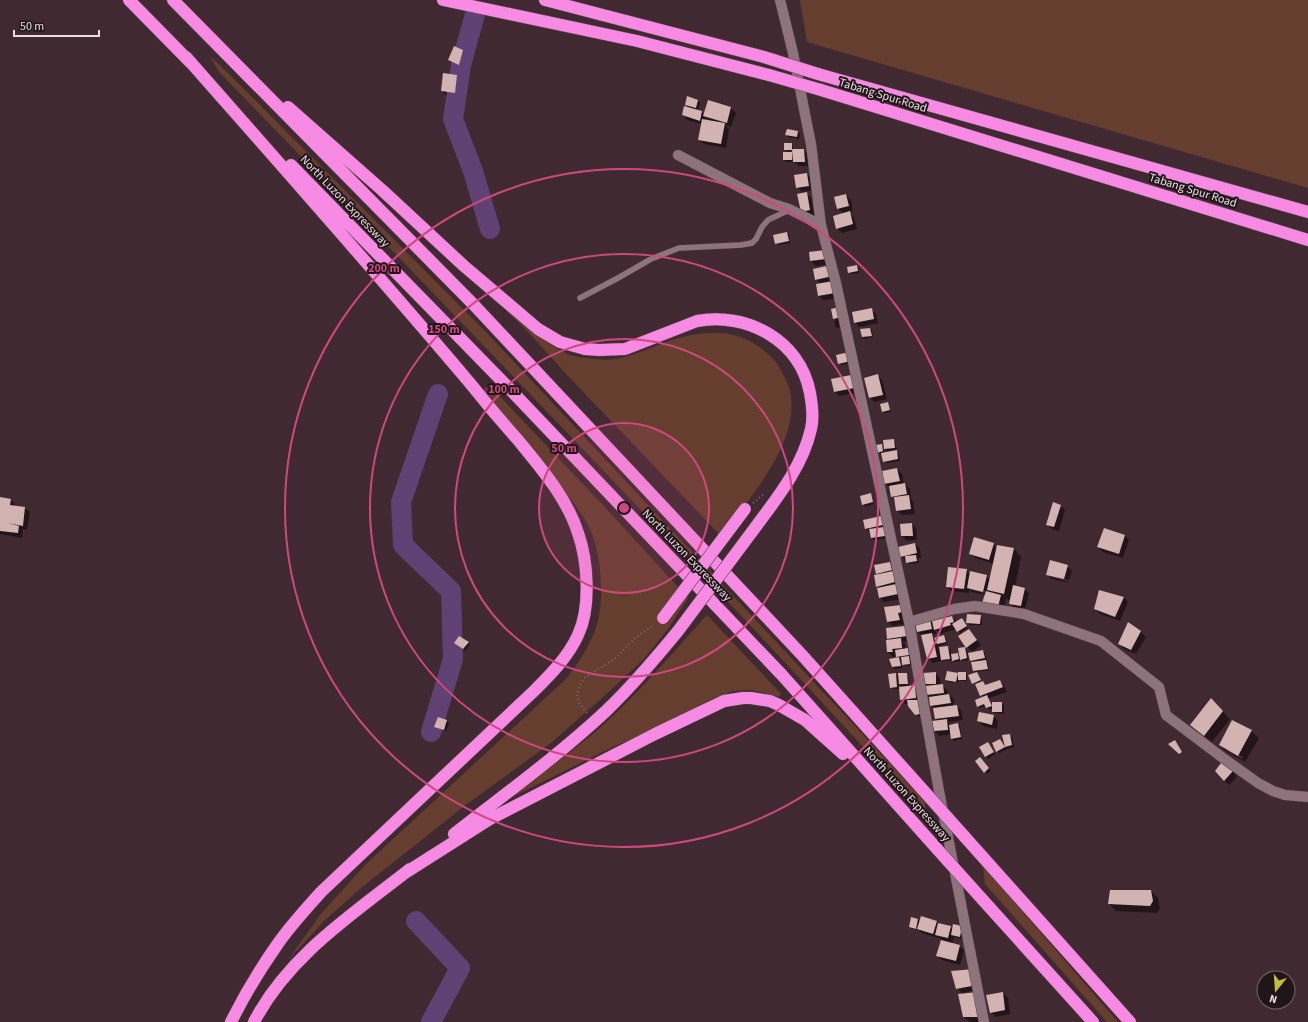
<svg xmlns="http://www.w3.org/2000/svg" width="1308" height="1022" viewBox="0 0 1308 1022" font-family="'Source Sans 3',sans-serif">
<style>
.green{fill:#663e30}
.shadow{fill:#0007;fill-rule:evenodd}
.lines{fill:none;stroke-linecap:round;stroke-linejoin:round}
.river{stroke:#614173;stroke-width:20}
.building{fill:#d3b2b2}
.lane-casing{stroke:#5a464e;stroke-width:6}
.street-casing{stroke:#5a464e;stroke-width:11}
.highway-casing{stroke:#5a464e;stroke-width:13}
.path{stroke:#816c73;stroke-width:2;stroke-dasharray:1 3;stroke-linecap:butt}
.lane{stroke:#8f737c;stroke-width:5.5}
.street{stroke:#8f737c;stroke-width:10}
.highway{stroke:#f78be3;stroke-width:12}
.highway-bridge-casing{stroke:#5a464e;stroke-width:13;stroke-linecap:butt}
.highway-bridge{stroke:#f78be3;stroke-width:12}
.ring{fill:none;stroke:#cd497d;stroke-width:2}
.labels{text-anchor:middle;stroke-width:4;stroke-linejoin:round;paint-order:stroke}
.street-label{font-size:12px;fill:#eddde2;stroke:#201619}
.centre{fill:#cd497d;stroke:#201619;stroke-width:2}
.ring-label{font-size:12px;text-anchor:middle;font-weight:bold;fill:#cd497d;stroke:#201619;stroke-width:4;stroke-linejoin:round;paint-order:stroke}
</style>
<rect width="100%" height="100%" fill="#412932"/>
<path class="green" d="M800,0H1308V188L807,42Z
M210,56L229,74L488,334L925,801L926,816C818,696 707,579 595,462C470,331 345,201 219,72Z
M480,284C500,303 520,322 542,338C550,344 560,351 570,355C582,358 603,361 615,359C640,355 662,341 687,336C722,328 750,334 775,361C779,365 781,371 784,376C813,429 751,496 721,536L567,375L529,333Z
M489,385L602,504L688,598L668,629L643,660L602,698L551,743L467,804L361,888L325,920L288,960L320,915L366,864L567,678C578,663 588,648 595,631C605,603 602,562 592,534C587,521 578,509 570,498L483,390Z
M707,615L781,694L779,697L752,690L733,691L712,699L659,727L613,747L516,795L515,792C544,771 575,750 602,726C640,692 673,652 707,615Z
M983,866L1118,1022H1107L985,884Z"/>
<path class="shadow" d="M462,50L467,55L464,69L454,65L449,60Z
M457,76L461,80L459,97L447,96L442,91Z
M688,98L698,101L700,103L698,111L702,112L704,115L708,102L731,108L736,113L731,127L725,125L729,129L726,148L704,144L699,140L702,124L687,120L683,115L690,109L686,104ZM706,118L708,119L711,122L705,121Z
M787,130L798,132L800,134L799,139L788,137L786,135Z
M791,144L793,146V150H804L808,154L809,166H799L794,162H786L784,160L789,153L785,149ZM789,151H794V156Z
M807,174L812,179L813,190L802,192L797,187Z
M806,193L811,198L814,215L806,216L802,212Z
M846,195L851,200L853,211L848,212L854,217L857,229L842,233L837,228L844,214L838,208Z
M787,233L789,235L790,243L778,245L776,243Z
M825,251L830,264L816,266L811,261L810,253Z
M830,266L839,298L824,300L819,296L821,284L816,279Z
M857,266L859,268V273L851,274L849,272Z
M832,310L845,326L837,328L835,326L834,321L836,320L834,318Z
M871,310L876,314L878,323L859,327L855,322Z
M870,329L872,331L873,337L864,339L862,337Z
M848,353L852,363L841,365L839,363Z
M878,375L882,380L887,399L875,402L870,398Z
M851,376L858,392L840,396L835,392Z
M887,403L889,405L891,412L884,413L882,411Z
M893,440L895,442L897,450L887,451L883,447L885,454L896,452L895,450L899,454L900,461L886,463L884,461L882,454H880L878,452L881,445L885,448Z
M897,469L902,474L904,485L905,484L910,489L911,499L913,501L915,514L902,515L897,511L896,501L892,496L890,488L885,483Z
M870,494L872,496L874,504L865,507L863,504Z
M0,498L11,500L15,504V506L25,508L30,512L27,530L23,529L22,538L0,534ZM7,522L20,524V526L6,525Z
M1060,506L1065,510L1059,531L1052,529L1047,524Z
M881,517L885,522L887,538L874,540L872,538L871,534L866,529L864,521Z
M912,524L916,528L917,540L907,541L902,536Z
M1104,529L1125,536L1129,540L1123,558L1103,552L1098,547Z
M915,544L920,549L921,558H918L919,563L909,564L901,556Z
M993,544L997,549L998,546L1014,549L1021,557L1015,587L1024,589L1029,593L1025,610L1014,608L1010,603V600L1006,599L1003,611L985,595L972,592L969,589V593L951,591L947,586L966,570L971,575L986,576L990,580L994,564L975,558L970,553ZM972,588L988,592V594L972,590Z
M890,563L892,565L897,577L902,599L884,602L880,598V589L877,586L879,575L877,573Z
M1067,566L1072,571L1068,583L1052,579L1047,574ZM1051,575L1069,580L1068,582L1051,577Z
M1124,597L1128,602L1120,621L1100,614L1095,609Z
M900,606L906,617H902L904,624L892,626L888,621Z
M980,616L982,618V625H969L967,623Z
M952,617L957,622L964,621L968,628L960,633L956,629L940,634L935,629L936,634L932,635L936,639L944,636L946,638L947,644L939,646L937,644L938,648L948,647L950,649L951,655L957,654L961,657L965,648L967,650L969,660L963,661L960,658V661L955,662L953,660L944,661L941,658V661L933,663L928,659L923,637L918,632L916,622L929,620L932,622Z
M1128,624L1141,632L1146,637L1136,654L1124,649L1120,644Z
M905,627L911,641L902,642L905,644V650L908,649L910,651L911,657H909L911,659L912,665L905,666L902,663V668L895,669L893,667L898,658L896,656L893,657L888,652L890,640L888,638ZM900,643H902L903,653H901Z
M969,630L981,645L972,652L959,637Z
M468,642L470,644L466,651L457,645Z
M983,651L985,653L987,660H985L988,663L989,670L977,672L979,675L982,683L986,686L1000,681L1004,685L1007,692L989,698L993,708L989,710L986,706L980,708L978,706L983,698L981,695L977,685H975L973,683L976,673L974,671L970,654Z
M935,673L940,678V685H942L947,690L948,695H949L954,699V706H956L961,710L963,720L948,722L951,725L958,724L960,726L962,739L954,741L952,739L951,734L939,736L935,731L939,721L936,719L935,709L931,705L930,697L927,695L928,687L925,684Z
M965,673L967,675V681H961L959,679L958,683L949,682L946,680L957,674L959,676Z
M895,674L899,678L906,674L908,676L909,687L915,686L919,691L922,716H918L909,704H905L901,699L900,689H893L891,687ZM898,682L903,687L899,688Z
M1211,699L1230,719L1212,742L1199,732Z
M993,703H1002L1004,705V714L995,713L993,711Z
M980,713L994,716L998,721L997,729L983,726L979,721Z
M447,721L449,723L446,731L438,729L436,727Z
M1233,721L1251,731L1259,738L1245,762L1227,752L1220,745ZM1227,748L1243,757L1242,759L1227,751Z
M1010,735L1012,737L1014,747L1007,749L999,753L997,751L1000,740L1006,748L1004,736Z
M990,745L995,754L988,759L986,757Z
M982,760L991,771L987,774L985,772Z
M1229,765L1237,777L1229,785L1224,780Z
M1151,891L1158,898L1160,909L1157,913L1116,911L1109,904Z
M912,918L918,919L920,921H937L940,924L950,927L953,930L964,929L962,939L954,937L952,944L959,946L964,950L960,965L942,960L937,956L942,940L938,937V938L922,933L918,929V930L912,929L910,927Z
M978,975L981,989L962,993L957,988Z
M1003,993L1008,998L1010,1014L995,1017L991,1012Z
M960,995L984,1022H970L964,1017Z"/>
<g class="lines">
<path class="river" d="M475,14L461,65L453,119L473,171L490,229
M431,732L453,659L451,591L403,545L401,502L438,394
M416,921L460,968L431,1022"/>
</g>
<path class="building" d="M454,46L463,50L459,65L448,60Z
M443,73L457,75L455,93L441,91Z
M687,96L698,100L696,108L685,105Z
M708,100L731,107L727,123L703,116Z
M684,106L702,111L700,121L682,115Z
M702,119L725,123L721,144L698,140Z
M787,129L798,131L797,137L785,135Z
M784,143H792V150H784Z
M792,149H804L805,162H793Z
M783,152H792V160H783Z
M807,173L809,186L796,188L794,175Z
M807,192L810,210L801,212L797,194Z
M846,194L849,206L837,209L834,197Z
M850,211L853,224L836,229L833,216Z
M787,232L789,241L775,244L773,235Z
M825,250L826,259L810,261L809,252Z
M831,265L833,276L815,280L813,269Z
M857,265L858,271L848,273L847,267Z
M833,281L835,293L818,296L816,284Z
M839,307L842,317L833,319L831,309Z
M872,308L874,319L854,323L852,312Z
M870,328L872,336L862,337L860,329Z
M849,352L851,361L838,364L836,355Z
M878,374L883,395L869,398L864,378Z
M851,375L854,388L834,392L831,379Z
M888,402L890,410L882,412L880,404Z
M894,439L895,448L884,449L883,440Z
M882,444L883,451L877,453L875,445Z
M897,450L898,459L883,462L881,453Z
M897,468L900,481L884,484L882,471Z
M905,483L907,494L891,497L889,486Z
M871,493L873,502L862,505L860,496Z
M909,495L911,509L896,511L894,497Z
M0,497L11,499L10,505L25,507L23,526L8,523L19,526L18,533L0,531Z
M1053,502L1061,505L1054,527L1046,525Z
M881,516L883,525L865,529L863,520Z
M912,523L913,536H901L900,524Z
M884,527L885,536L871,538L869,529Z
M1104,528L1125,535L1119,554L1097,547Z
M974,537L994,543L989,560L969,554Z
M915,543L917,553L900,557L898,547Z
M997,545L1014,548L1004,594L987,590Z
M916,555L917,561L906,563L905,556Z
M1050,560L1068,565L1064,579L1046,575Z
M890,562L892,570L876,574L874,565Z
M948,567L967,569L964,589L946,587Z
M893,571L895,582L876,587L874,575Z
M970,571L987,575L983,592L967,588Z
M896,584L898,594L879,598L877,588Z
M1013,585L1025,588L1021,606L1009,604Z
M1099,590L1124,597L1115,617L1094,609Z
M986,591L1001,595L998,607L982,603Z
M901,605L902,612L898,613L900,620L887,622L884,607Z
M967,614L981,615L980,624L966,623Z
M952,616L954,622L950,623L951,625L934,630L932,621Z
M962,618L967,626L957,632L952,624Z
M930,619L932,629L917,632L915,622Z
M1128,622L1141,631L1131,650L1118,644Z
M905,626L907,636L887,639L886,628Z
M969,629L977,640L966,648L958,636Z
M932,633L937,657L927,659L921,635Z
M944,635L946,642L937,644L934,638Z
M459,636L469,642L463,649L454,643Z
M901,638L902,648L892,649L893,652H887L886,640Z
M948,646L950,659L941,660L939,647Z
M965,647L967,658L960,660L958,648Z
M908,648L909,655L896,657L895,650Z
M983,650L985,658L970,661L968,653Z
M958,653L959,659L952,661L951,654Z
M909,656L910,664L902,665L901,657Z
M899,657L901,666L892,667L889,659Z
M986,660L988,669L973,671L971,662Z
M947,671L958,673L956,682L945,680Z
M936,672V684H924L923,673Z
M958,672H966V680H958Z
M977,672L981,680L972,684L968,675Z
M896,673L897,687L890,688L888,674Z
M898,673H907L908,684H899Z
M1000,680L1003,687L980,696L975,684L983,681L985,685Z
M943,684L944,693L926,695L925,686Z
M915,685L916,698L900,700L899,687Z
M949,694L951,703L930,706L929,697Z
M987,695L992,706L986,708L984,704L977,707L975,700Z
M1211,698L1223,711L1204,736L1190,725Z
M907,700H918L920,714L915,715L908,706Z
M992,702H1002V712H992Z
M957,705L959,716L935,719L933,708Z
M979,712L994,715L992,725L977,721Z
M438,717L447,720L444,730L434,727Z
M947,719L948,730L934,731L932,721Z
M1232,720L1252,730L1238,756L1219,745Z
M958,723L961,737L951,739L949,725Z
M1010,734L1012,745L1005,747L1002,735Z
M1000,739L1005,747L996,752L992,743Z
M1175,740L1182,752L1179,754L1168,744Z
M988,742L994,752L985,757L979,747Z
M980,757L989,768L984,773L975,761Z
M1224,759L1233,771L1224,781L1215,771Z
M1110,890H1151L1153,901L1150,906L1108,904Z
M921,916L937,921L933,934L917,929Z
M911,917L918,919L916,929L909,927Z
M938,923L951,926L948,938L935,935Z
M953,924L962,926L960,937L951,935Z
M941,940L960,945L956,961L936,956Z
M974,969L977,985L956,989L951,971Z
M978,992V1017H963L958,994Z
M1003,992L1005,1010L990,1013L986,995Z"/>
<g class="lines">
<g class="lane-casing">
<path id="lane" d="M580,298L618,278L651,259L679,248L741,245L752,243L756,239L762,227L768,220L789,210"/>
</g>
<g class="street-casing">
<path id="street" d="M780,0L793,53L805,114L811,144L821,225L836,283L909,622L939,791L984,1022
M678,155L770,203L789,209L821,225
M909,622L954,609L975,606L1024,614L1101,641L1159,687L1166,715L1223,758L1258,783L1273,791L1285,795L1308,797"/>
</g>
<g class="highway-casing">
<path id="highway" d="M129,0L191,63
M173,0L474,305L802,655L923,790
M443,0L637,41L769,75
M545,0L764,57
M186,57C281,165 376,272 469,382C485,402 501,421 518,440C541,468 567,498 578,533C588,561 591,608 578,635C568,657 551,674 534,691L321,892C306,909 290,926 277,945C260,969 244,996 231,1022
M818,74L1308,212
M821,90L1308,240
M288,107L382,190L464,266L538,329L560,342L585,349L599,350L625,349L697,321C747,312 800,340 810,393C812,404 814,417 811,429C803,464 781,493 760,521
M291,165L503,382L782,675L938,850
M454,834C505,794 559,755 606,711C632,686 655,659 678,631
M964,836L1130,1022
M405,873L490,819L655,734L724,701L743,698H751L770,701L779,705L805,720L843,754
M982,899L1093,1022
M254,1022C288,956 353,914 410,869"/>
</g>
<path class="path" d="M753,503L765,493
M587,713L579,703L577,694L580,685L584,678L617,657L635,638L654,625"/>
<use href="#lane" class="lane"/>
<use href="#street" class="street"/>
<use href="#highway" class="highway"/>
<g class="highway-bridge-casing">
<path id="highway-bridge" d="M764,57L818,74
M769,75L821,90
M663,618L745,509
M678,631L760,521
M923,790L964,836
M938,850L982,899"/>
</g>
<use href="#highway-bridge" class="highway-bridge"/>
</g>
<circle cx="624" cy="508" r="85" fill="#cd497d" fill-opacity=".12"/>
<g class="ring">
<circle cx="624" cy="508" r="85"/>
<circle cx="624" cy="508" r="169"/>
<circle cx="624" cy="508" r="254"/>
<circle cx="624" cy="508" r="339"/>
</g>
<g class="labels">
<g class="street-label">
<text transform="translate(883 95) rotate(17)" y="4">Tabang Spur Road</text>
<text transform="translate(1193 190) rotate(17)" y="4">Tabang Spur Road</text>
<text transform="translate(345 201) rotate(46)" y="4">North Luzon Expressway</text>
<text transform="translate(687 555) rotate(46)" y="4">North Luzon Expressway</text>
<text transform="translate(907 794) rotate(48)" y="4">North Luzon Expressway</text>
</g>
</g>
<circle cx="624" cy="508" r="6" class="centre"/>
<g class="ring-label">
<text x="384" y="272">200 m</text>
<text x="444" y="333">150 m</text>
<text x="504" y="393">100 m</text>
<text x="564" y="452">50 m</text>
</g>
<g transform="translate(1276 990) rotate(197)"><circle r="19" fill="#201619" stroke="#726669"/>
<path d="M0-3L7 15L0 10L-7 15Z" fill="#c4bc3d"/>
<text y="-6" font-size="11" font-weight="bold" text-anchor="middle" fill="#eddde2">N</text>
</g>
<path d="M14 30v6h85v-6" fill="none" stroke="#eddde2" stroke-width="2"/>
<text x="20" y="30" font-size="12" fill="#eddde2" stroke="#201619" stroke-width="3" paint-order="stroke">50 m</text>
</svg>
